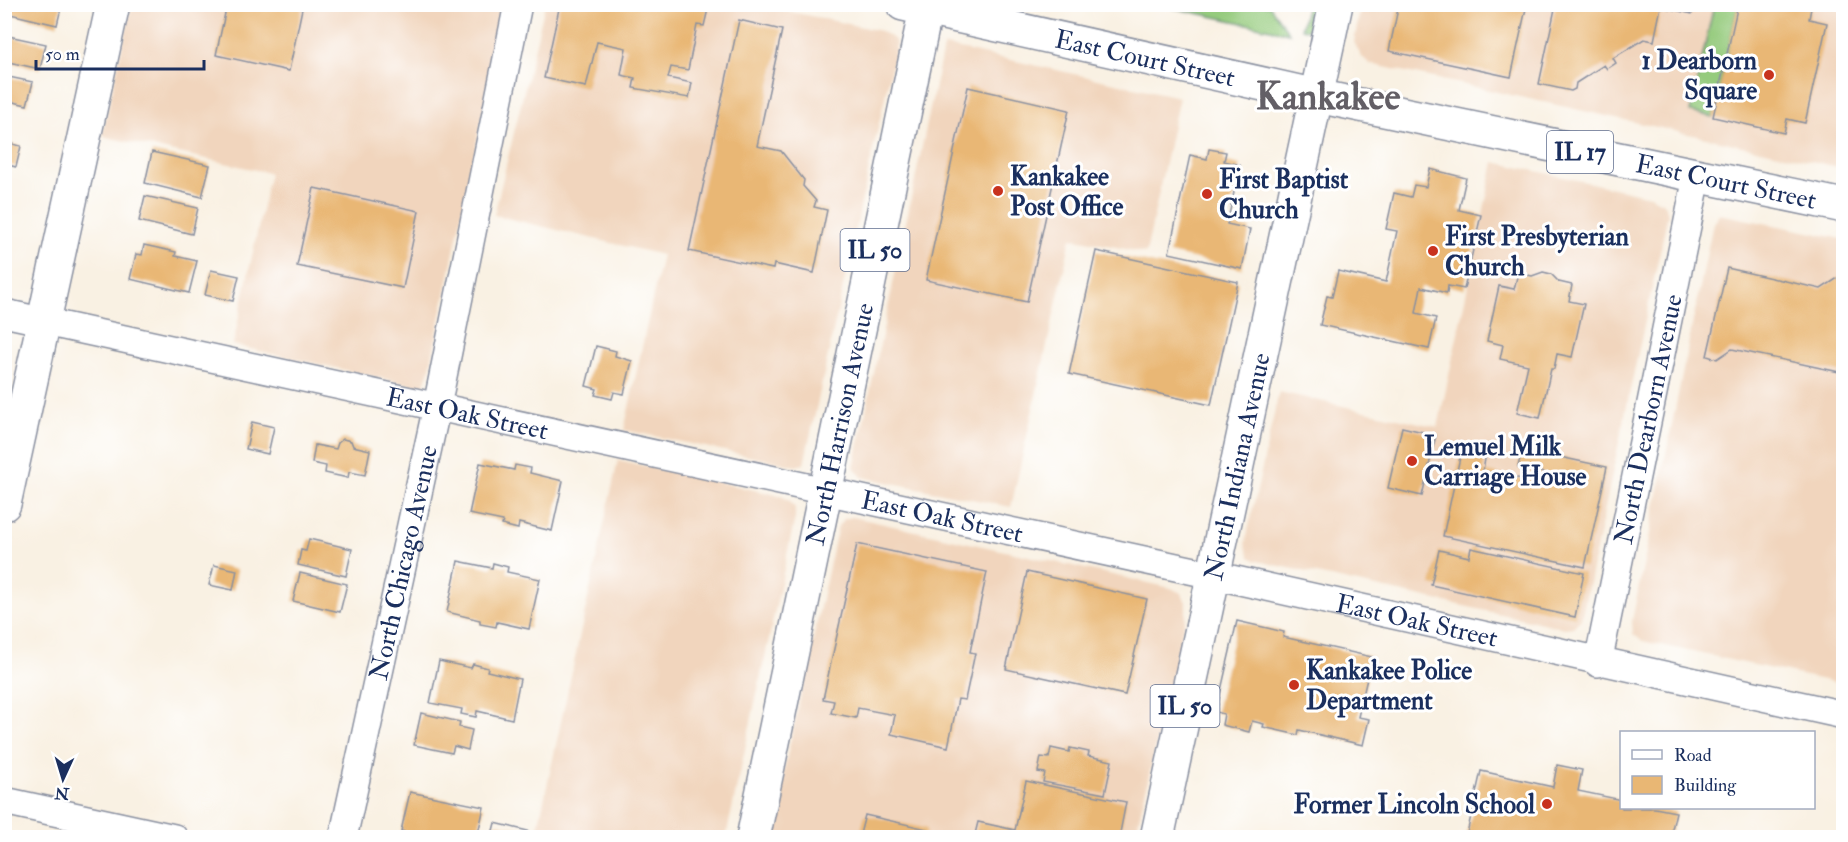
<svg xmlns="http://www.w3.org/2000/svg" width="1848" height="842" viewBox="0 0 1848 842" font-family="'IM FELL Double Pica',serif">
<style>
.built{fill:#f1d5bd}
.green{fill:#95cb7d;stroke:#587d6e;stroke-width:1.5}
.building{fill:#e9b774}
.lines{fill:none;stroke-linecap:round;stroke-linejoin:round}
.minor-casing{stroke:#8a90a0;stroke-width:30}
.tertiary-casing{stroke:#8a90a0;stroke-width:36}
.primary-casing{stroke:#8a90a0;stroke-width:36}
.minor{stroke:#fff;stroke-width:27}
.tertiary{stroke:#fff;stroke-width:33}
.primary{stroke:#fff;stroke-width:33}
.poi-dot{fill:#c8321e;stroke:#fff;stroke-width:2}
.labels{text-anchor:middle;stroke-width:6;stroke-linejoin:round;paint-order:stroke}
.shield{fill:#fff;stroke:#5f6d8e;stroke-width:1.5}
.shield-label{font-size:24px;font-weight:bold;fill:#1b2f5e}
.street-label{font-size:26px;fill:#1b2f5e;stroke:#fff}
.poi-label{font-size:26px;font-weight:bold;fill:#1b2f5e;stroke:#fff;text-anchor:start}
.town-label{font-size:38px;font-weight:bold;fill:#635f66;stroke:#fff}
</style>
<rect width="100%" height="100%" fill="#fff"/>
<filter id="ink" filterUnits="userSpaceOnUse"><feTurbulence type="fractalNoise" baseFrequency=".0167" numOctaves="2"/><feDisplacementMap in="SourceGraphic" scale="12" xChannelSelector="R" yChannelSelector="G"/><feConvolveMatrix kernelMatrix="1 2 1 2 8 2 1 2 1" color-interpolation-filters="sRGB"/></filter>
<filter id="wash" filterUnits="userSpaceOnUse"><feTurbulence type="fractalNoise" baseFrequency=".008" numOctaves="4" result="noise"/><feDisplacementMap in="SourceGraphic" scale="24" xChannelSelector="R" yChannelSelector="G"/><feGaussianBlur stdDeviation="1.35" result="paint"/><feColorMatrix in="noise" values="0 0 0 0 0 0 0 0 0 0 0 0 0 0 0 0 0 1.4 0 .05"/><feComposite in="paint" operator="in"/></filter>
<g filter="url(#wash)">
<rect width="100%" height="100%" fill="#f9f1e3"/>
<path class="built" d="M132,5H505L430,368L424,384L417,386L233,345L270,173L102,136Z
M545,5H759L881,31L895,40L896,46L804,464L796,466L624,430L662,255L494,215Z
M1361,5H1843V168L1370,64L1361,56L1354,42Z
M946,46L1179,97L1146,253L1071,238L1011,507L862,477L854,467L943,48Z
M1494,162L1650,196L1665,204L1668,214L1581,619L1573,627L1565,628L1257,561L1250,557L1245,544L1279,392L1438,427Z
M1719,214L1843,239V684L1642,641L1633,634L1632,621L1713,223Z
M618,460L781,496L790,501L795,508V518L726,837H536Z
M853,517L1171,588L1181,593L1186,602V614L1135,837L769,838L838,526L844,519Z"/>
<path class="green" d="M1159,5H1269L1289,33Z
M1307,5H1314L1308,30L1301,29Z
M1714,5H1738L1713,117L1690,112Z"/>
<g id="blocks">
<path class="building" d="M12,4H62L57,25L10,14Z
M227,4H303L289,71L216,55Z
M560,4H688L708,9L704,26L697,25L688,70L671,67L668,78L692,83L689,98L633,88L635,78L621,75L626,48L597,42L586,87L544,78Z
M1399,4H1527L1511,77L1389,51Z
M1556,4H1698L1692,14L1661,7L1654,41L1644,39L1613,58L1616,63L1607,69L1604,65L1576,83L1575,89L1571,91L1539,84Z
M1738,4H1796L1811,8L1809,19L1827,23L1805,123L1787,119L1784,133L1713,117Z
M739,20L782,30L757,146L781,151L804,180L803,186L816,201L814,207L827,210L814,273L774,264L773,269L689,251Z
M4,35L46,44L40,69L4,61Z
M4,76L33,82L27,105L4,100Z
M968,87L1069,110L1027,302L926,280Z
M4,142L21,146L16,167L8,165L5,175Z
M1209,149L1226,152L1224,161L1240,165L1227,224L1250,229L1242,269L1169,253L1190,155L1207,159Z
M152,152L210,165L202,197L145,183Z
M1430,169L1466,178L1459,210L1481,215L1464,289L1448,286L1447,293L1421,287L1416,313L1436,318L1429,349L1320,325L1327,296L1332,297L1338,271L1386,282L1397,231L1386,229L1394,193L1411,197L1414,185L1426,187Z
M314,188L419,211L403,288L297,266Z
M145,196L198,208L192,234L139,221Z
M144,245L176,252L175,256L197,261L189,293L130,279L136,254L142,255Z
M1096,251L1238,282L1211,405L1069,374Z
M1727,268L1821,289L1844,274V373L1732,349L1717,359L1707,356Z
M211,270L239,276L233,301L205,295Z
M1543,272L1551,274L1559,282L1572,285L1569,301L1584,304L1572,357L1557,354L1554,369H1551L1540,418L1517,413L1528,365L1500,359L1503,345L1487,341L1499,286L1514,289L1518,273L1532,276Z
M596,346L616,351L615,356L632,361L624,394L614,392L612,399L595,395L597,389L586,386Z
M252,422L274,427L268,454L246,449Z
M1402,427L1436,435L1422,496L1388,488Z
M343,439L351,441L353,446L370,450L365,475L349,472L348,478L325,473L326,466L312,463L315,445L336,449L338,443Z
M1462,448L1486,453L1483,471L1546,484L1549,474L1518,467L1522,449L1607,467L1585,567L1443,536Z
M480,463L514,470L515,465L531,468L530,473L563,481L552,531L519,523L518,529L502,525L503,521L469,514Z
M309,539L352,549L346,576L298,565L301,550L306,551Z
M857,544L987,572L970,652L975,653L965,700L958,699L948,747L891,734L895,715L858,708L856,718L831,713L834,701L823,699Z
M1471,548L1584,573L1575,617L1431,585L1439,550L1469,557Z
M458,561L492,568L493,563L508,567L507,572L540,579L529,629L497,622L496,627L480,624V620L447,612Z
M214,565L237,570L233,590L209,585Z
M1027,572L1147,599L1125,695L1006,669Z
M300,573L347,584L340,612L293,601Z
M1237,621L1284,632L1283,637L1372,657L1358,717L1369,719L1363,745L1299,730L1298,735L1263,727L1264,724L1252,721L1249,732L1222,725L1224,714L1216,712Z
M439,661L471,668L473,664L488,668L487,671L520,679L512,719L477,711L476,717L461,714L462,709L430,703Z
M421,713L460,722L459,727L472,730L468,750L454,746L452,753L414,745Z
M1051,748L1069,752L1070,748L1089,752L1088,756L1112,761L1105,794L1043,782L1045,773L1038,772L1041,757L1049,758Z
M1557,765L1582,770L1578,791L1622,800V808H1655L1676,812L1670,838H1466L1481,771L1553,787Z
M1026,781L1126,802L1119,838H974L978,822L1015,830Z
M410,792L484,807L477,838H430L401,831Z
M865,815L927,829L925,838H859Z
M495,823L528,831L526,838H491Z"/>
</g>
</g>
<g filter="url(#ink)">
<use href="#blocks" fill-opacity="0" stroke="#8a90a0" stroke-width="1.5"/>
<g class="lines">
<g class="minor-casing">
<g id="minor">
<path id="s1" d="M4,313L1213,575L1844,715"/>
<path id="s2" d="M1598,663L1697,177"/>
<path d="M4,801L174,838"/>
<path id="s3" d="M343,838L437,406L518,4"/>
</g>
</g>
<g class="tertiary-casing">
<path id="tertiary" d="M4,504L113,4"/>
</g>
<g class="primary-casing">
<g id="primary">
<path id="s4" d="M903,4L1317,96L1844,206"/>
<path id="s5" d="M753,838L927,4"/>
<path id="s6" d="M1157,838L1336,4"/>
</g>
</g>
<use href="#minor" class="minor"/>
<use href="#tertiary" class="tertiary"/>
<use href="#primary" class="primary"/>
</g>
</g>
<g class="poi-dot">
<circle cx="1769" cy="75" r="6"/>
<circle cx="998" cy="191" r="6"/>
<circle cx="1207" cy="194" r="6"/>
<circle cx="1433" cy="251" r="6"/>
<circle cx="1412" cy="461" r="6"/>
<circle cx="1294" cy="685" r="6"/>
<circle cx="1547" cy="804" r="6"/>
</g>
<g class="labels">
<g class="shield">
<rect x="1547" y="131" width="66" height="42" rx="4.5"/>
<rect x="840.5" y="229" width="69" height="42" rx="4.5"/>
<rect x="1150.5" y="685" width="69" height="42" rx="4.5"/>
</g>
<g class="shield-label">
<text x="1580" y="160">IL 17</text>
<text x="875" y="258">IL 50</text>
<text x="1185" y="714">IL 50</text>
</g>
<g class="street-label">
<text dy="9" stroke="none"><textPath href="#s4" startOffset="248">East Court Street</textPath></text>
<text dy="9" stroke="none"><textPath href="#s4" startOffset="842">East Court Street</textPath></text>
<text dy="9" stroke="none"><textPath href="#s1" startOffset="474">East Oak Street</textPath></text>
<text dy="9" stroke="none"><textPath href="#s2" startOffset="249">North Dearborn Avenue</textPath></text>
<text dy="9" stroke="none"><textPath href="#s5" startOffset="423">North Harrison Avenue</textPath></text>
<text dy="9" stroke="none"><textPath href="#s6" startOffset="380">North Indiana Avenue</textPath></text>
<text dy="9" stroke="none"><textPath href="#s1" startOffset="960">East Oak Street</textPath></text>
<text dy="9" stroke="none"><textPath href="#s3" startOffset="282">North Chicago Avenue</textPath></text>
<text dy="9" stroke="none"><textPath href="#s1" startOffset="1446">East Oak Street</textPath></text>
</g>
<g class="poi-label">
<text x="1757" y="69" text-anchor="end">1 Dearborn<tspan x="1757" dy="30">Square</tspan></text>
<text x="1010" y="185">Kankakee<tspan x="1010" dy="30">Post Office</tspan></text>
<text x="1219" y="188">First Baptist<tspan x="1219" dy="30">Church</tspan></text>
<text x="1445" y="245">First Presbyterian<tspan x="1445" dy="30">Church</tspan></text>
<text x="1424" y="455">Lemuel Milk<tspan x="1424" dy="30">Carriage House</tspan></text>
<text x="1306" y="679">Kankakee Police<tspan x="1306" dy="30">Department</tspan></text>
<text x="1535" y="813" text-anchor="end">Former Lincoln School</text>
</g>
<g class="town-label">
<text x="1328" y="109">Kankakee</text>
</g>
</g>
<rect width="1848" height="842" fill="none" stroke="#fff" stroke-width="24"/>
<rect x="1620" y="731" width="195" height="78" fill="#ffffff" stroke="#a4acbf" stroke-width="1.5"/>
<rect x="1632" y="750" width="30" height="9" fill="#ffffff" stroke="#a4acbf" stroke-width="1.5"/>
<text x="1674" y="761" font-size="18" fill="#1b2f5e">Road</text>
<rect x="1632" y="776" width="30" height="18" fill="#e9b774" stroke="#a4acbf" stroke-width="1.5"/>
<text x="1674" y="791" font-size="18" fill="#1b2f5e">Building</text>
<g transform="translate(63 779) rotate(184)" stroke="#ffffff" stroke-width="4.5" paint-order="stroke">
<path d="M0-4.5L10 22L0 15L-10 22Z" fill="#1b2f5e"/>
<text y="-9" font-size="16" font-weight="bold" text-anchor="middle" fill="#1b2f5e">N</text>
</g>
<path d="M36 60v9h168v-9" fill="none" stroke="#1b2f5e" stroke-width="3"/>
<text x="45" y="60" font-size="18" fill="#1b2f5e" stroke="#ffffff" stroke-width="4.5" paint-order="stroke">50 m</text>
</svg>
